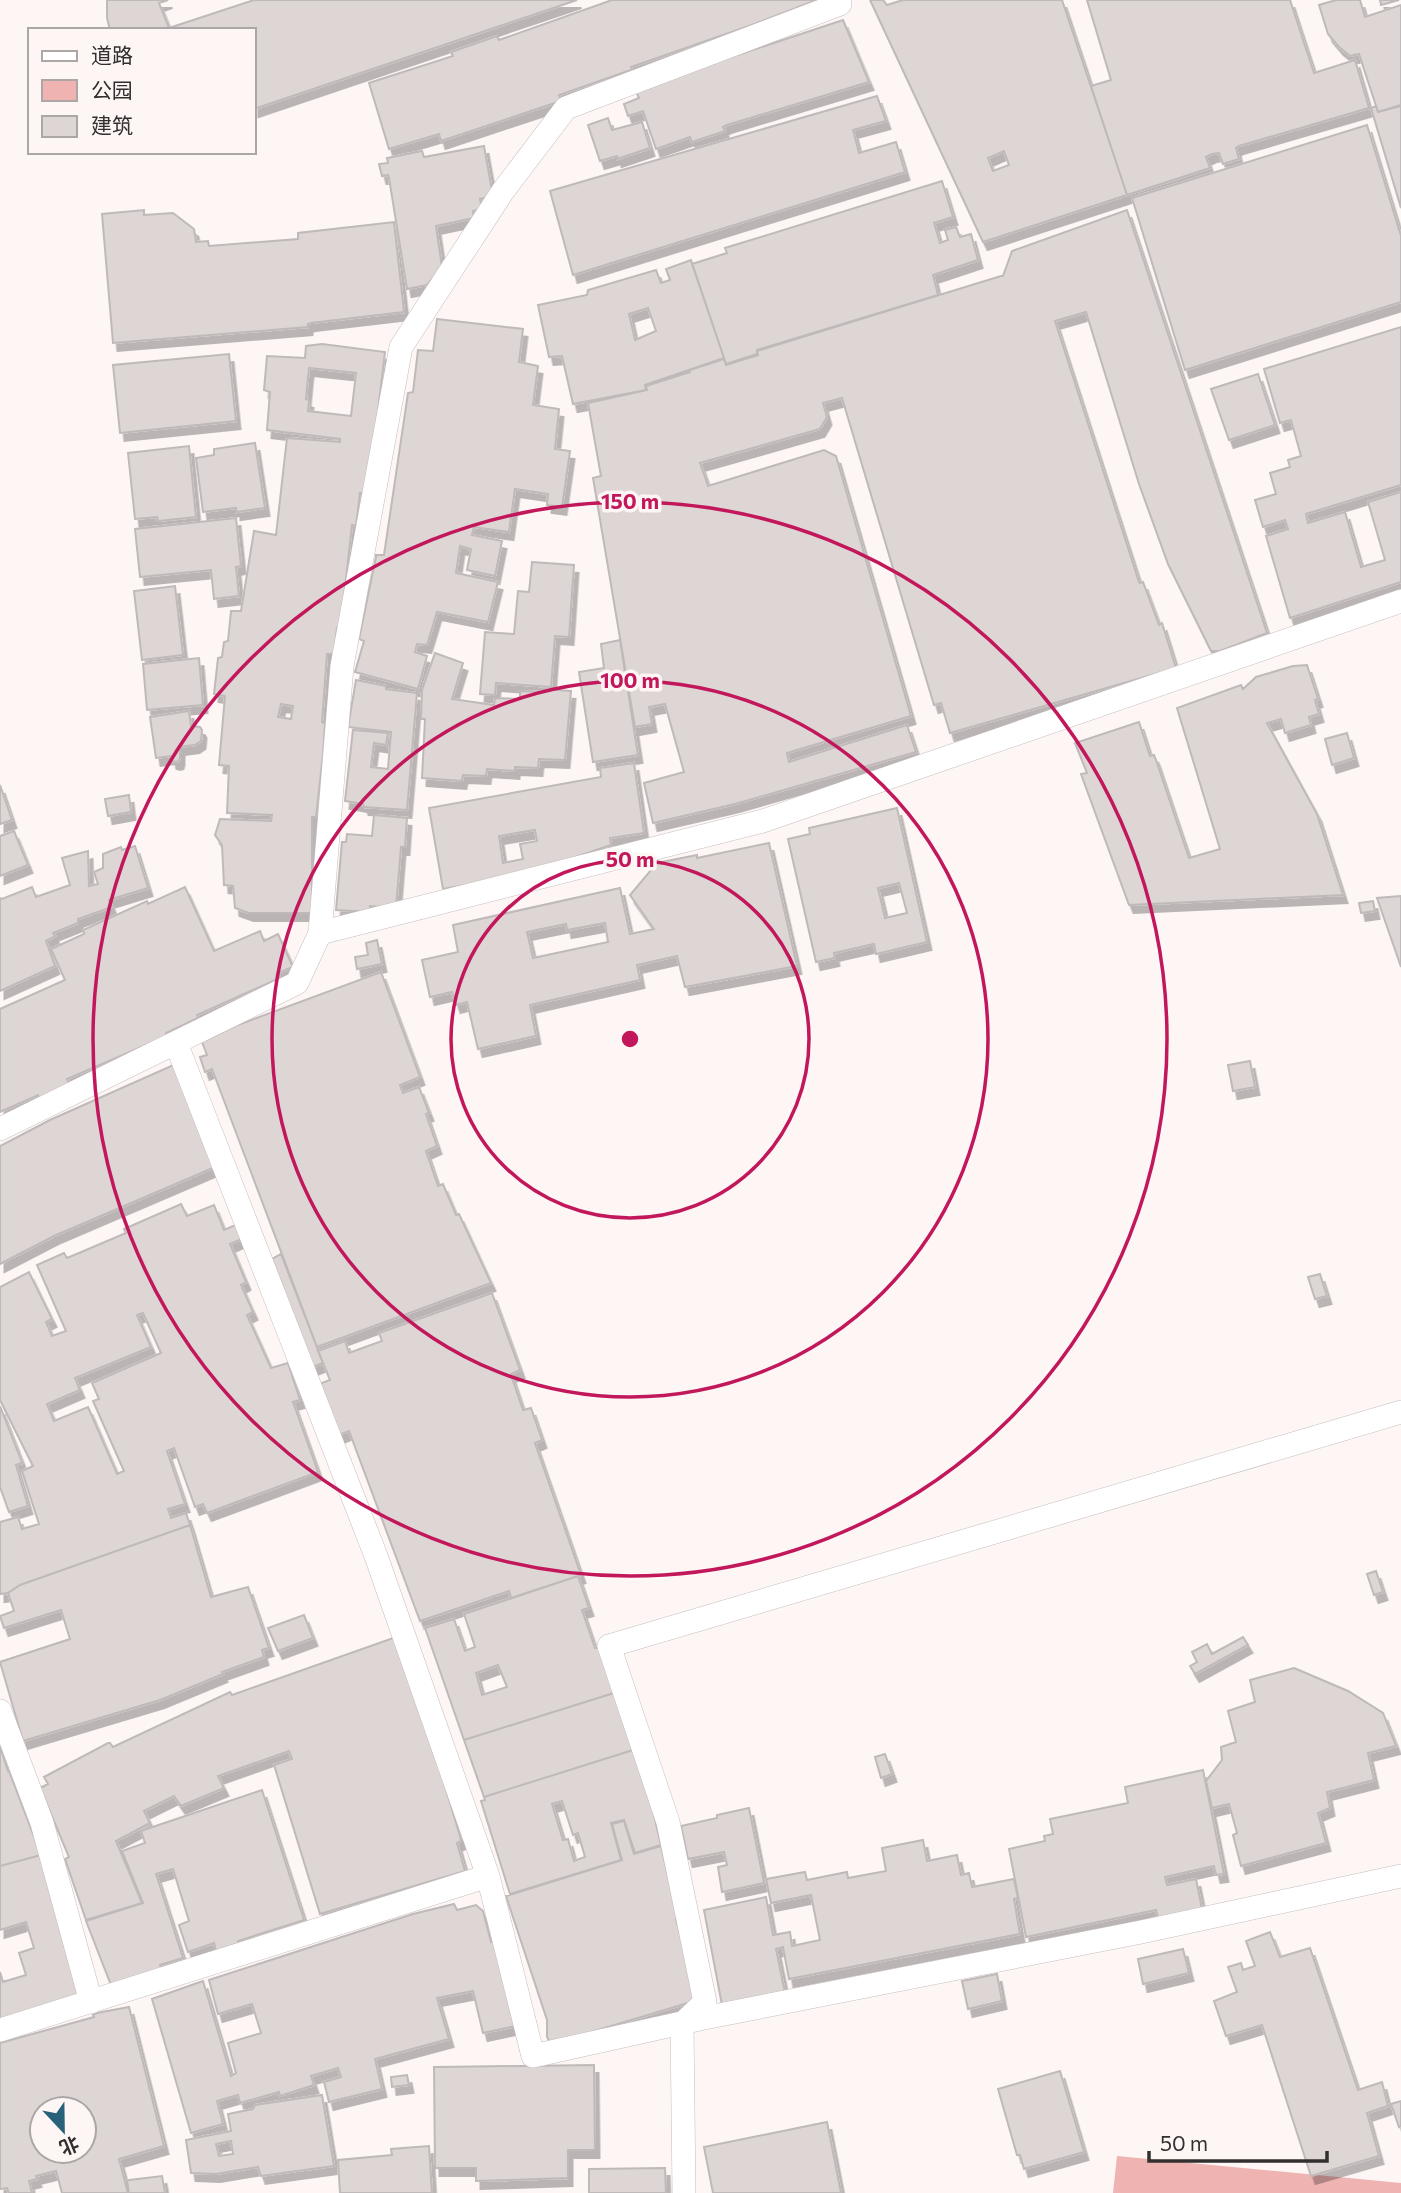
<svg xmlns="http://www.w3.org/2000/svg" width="1401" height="2193" viewBox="0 0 1401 2193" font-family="Commissioner,'Noto Sans SC',sans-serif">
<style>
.green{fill:#efb4b2}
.building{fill:#ddd6d5;stroke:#c0b9b9;stroke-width:2;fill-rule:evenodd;filter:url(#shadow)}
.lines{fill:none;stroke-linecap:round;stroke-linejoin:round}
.street-casing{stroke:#c5bebe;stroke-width:24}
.street{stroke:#fff;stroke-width:23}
.ring{fill:none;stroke:#c2185b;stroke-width:3.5}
.centre{fill:#c2185b;stroke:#fdf6f5;stroke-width:3.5}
.ring-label{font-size:21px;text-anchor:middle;font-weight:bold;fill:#c2185b;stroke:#fdf6f5;stroke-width:7;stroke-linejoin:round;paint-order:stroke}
</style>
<defs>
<filter id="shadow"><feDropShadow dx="4.5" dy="8" stdDeviation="0" flood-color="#0004"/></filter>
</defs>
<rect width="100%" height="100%" fill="#fdf6f5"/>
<path class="green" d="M1117,2156L1401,2183V2193H1113Z"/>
<path class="building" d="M107,0H168L159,3L169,28L254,0H577L254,109V30H110L107,18Z
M612,0H817L749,26L634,66L631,67L632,70L628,71L559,95L561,101L441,141L439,134L389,149L369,83L453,56L451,52L497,36L499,40Z
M870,0H883L887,5L903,0H1062L1127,195L983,242ZM1004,151L1009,165L993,171L988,158Z
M1087,0H1290L1314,73L1355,60L1369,108L1239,146L1236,148L1239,159L1223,164L1219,153L1212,154L1206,157L1210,168L1127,195L1091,86L1111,80Z
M1336,0H1360L1365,17L1401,5V105L1378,112L1359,54L1350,56L1339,47L1328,34L1319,5Z
M1380,0H1399L1381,5Z
M843,20L869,82L727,125L723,127L725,131L692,142L690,137L656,149L643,111L628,116L624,104L639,98L635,89Z
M877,96L886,121L853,130L859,153L896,142L905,172L573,275L550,191Z
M1376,106L1378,112L1401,106V208L1371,108Z
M608,118L612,130L642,122L650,148L617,159V156L600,161L588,125Z
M1367,125L1401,236V302L1185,370L1132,198Z
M484,146L493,196L480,199L482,209L473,211L474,218L436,226L442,267L427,285L407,289L389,178L388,175L382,176L379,164L388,163L387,158L422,151L424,157Z
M942,181L953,217L934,223L940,243L948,240L945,230L956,227L960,237L971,234L978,260L933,275L938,295L757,350V354L726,364L692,264L727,253L725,248Z
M144,210V215L173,213L194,229L196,242L208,241L209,246L298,239V233L394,222L404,312L311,323L308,324V327L113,343L102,214Z
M1127,210L1267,633L1220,651H1211L1168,564L1139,484L1086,312L1055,321L1139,582L1140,583L1143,582L1159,625L1162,623L1176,668L950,733L941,703L934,705L842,398L823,403L827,417L820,429L700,463L708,486L824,450L836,456L911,716L787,753L789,762L907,725L916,752L735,804L653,823L644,783L684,772L665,704L649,707L652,724L635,727L593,478L601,476L588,403L647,390L646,386L690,372V370L724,359L726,365L758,355L757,351L1001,276H1003L1012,251Z
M691,260L724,358L645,385L646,390L573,404L562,356L549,357L538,305L587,295L588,290L656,270L661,283L670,280L666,269ZM648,308L656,331L635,340L629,314Z
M437,319L523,329L519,362L538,366L533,405L559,409L555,449L570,451L562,507L547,505L548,494L515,489L509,532L474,527L472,535L502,541L495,576L467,570L471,549L460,546L456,573L498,582L488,622L437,612L427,645L417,644L415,652L427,656L418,689L355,672L364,641L359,639L376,557V555H384L408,393L413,392L418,350L433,351Z
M1401,327V485L1306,514L1308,523L1345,512L1361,567L1385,560L1368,502L1401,492V582L1290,618L1266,536L1288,529L1285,520L1263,527L1255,500L1276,494L1270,473L1290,467L1288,460L1301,456L1291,420L1280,423L1264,369Z
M322,344L385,352L377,419L364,493H360L356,526L352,525L342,615L339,627L337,628L334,654H327L322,722L325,724L323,754L316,817H312V913H249L235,908L233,886L224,885L222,845L215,835L220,819L271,821L272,815L227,813L229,766L219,765L225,696L214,694L218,658L222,657L224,642L228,641L231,611H241L254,531L276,535L287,438L340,442V439L267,430L270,392L264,390L267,356L305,358L306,346ZM309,368L356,373L351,416L308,411L309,400L306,399ZM281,704L293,706L291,719L278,717Z
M229,354L236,421L120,433L113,365Z
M1258,374L1275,425L1229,440L1211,389Z
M255,443L265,508L236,512V508L203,512L196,458L214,455V449Z
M189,446L196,517L158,521L157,517L135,519L128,453Z
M236,518L241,566L236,567L239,596L214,599L211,570L140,577L135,529Z
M532,562L574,565L569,637L555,636L551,687L496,683L495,695L480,694L485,632L514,634L518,591L529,592Z
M175,586L183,655L142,660L134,591Z
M620,640L638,755L593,762L579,672L604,668L601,644Z
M435,653L463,663L452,699L494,705L495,698L520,699V691L543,692V689L571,691L565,760L539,759L538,768L515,767V771L487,769L486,776L463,775L462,781L422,778L425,719H421L422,690Z
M199,658L203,705L147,710L143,664Z
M1307,665L1318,699L1315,700L1319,714L1309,717L1311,725L1285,733L1281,719L1267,723L1317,814L1343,895L1129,905L1081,774L1087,773L1075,743L1139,722L1150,756L1154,755L1156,760L1189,858L1220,849L1177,708L1241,685L1243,689L1256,677L1293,666Z
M356,680L386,686V689L417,693L407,810L364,807L363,804L345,801L353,730L388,733L386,745L374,743L371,767L388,769L391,732L348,727Z
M189,711L191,726L200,727L202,730L201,741L195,745L180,747V757L179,761L176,762L172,761L171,756L156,758L150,717Z
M1347,733L1354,758L1332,765L1325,739Z
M634,763L644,833L610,838L611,845L561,862L483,882L443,889L429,808L601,777L600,768ZM535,830L537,841L520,844L523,859L503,863L499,836Z
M0,785L12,820L0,824Z
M129,795L131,812L108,816L105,799Z
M897,808L927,942L876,954L874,944L834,953L835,958L816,962L788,839L810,834L809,828ZM899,883L907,913L885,918L878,888Z
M374,815L407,818L405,847H401L396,908L370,906V912L336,910L342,842H346L347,834L372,836Z
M14,831L28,865L0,876V836Z
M769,843L797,966L685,987L677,956L637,965L640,980L530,1005L536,1036L478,1049L467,1002L456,1005L452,992L430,997L422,960L458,952L453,925L620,888L630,934L654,929L630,895L657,863L697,855V858ZM605,923L608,942L533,958L527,932L566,924L567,930Z
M135,846L148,888L109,900L112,907L78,919V923L53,933L55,936L46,941L55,966L0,991V898L2,899L32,887L36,897L70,885L62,858L88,851L89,886L98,884L94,872L103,868V854L121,847L122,850Z
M185,887L214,951L260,931L264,941L278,934L293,967L278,973L280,978L197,1015L198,1018L166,1033L167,1036L67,1079L70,1085L39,1098L38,1095L0,1112V1009L65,980L51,949L84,934L83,930L147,901L148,904Z
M1401,896V967L1377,898Z
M1373,901L1375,911L1361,913L1359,903Z
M377,940L382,964L357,969L355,957L368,955L366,943Z
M381,972L420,1077L400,1085L401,1088L403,1093L419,1087L429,1113L426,1114L437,1146L426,1151L438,1186L443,1184L456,1215L459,1214L491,1283L317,1347L212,1069L205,1072L200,1057L207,1055L202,1042L235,1026Z
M1250,1061L1255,1087L1233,1091L1228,1065Z
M180,1062L220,1165L54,1236L0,1264V1146L50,1120Z
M181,1204L187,1216L214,1205L224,1230L238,1224L244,1238L230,1244L246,1282L241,1285L253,1312L247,1315L271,1368L288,1363L300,1400L293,1402L318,1472L207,1513L203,1504L195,1507L174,1448L167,1451L185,1504L168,1509L171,1518L186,1513L190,1525L20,1585L8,1593L0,1594V1522L18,1517L22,1529L39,1524L22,1471L33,1466L0,1400V1287L29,1272L52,1319L46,1322L52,1336L66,1331L37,1265L64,1253L67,1258L79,1253L126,1233L124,1229ZM143,1313L161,1353L92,1383L99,1399L93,1401L124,1471L117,1474L88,1407L54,1421L47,1404L80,1390L75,1378L151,1347L137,1315Z
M281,1254L323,1363L313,1367L272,1259Z
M1320,1274L1327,1296L1315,1299L1308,1277Z
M492,1293L520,1370L511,1374L512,1378L523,1410L531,1408L542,1440L535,1443L581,1575L511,1598L509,1591L420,1621L349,1431L339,1435L319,1384L330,1380L318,1351L345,1341L349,1353L357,1350L382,1341L379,1333Z
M0,1406L21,1460L22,1463L16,1465L28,1506L9,1512L0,1487Z
M190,1525L211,1597L248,1587L269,1648L262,1650L264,1657L222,1672L223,1674L160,1700L23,1741L0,1662L70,1639L61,1610L4,1628L0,1616L14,1611L8,1593L20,1585Z
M1376,1571L1383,1592L1374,1595L1367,1574Z
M578,1576L589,1608L582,1610L595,1648L601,1647L617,1692L464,1740L425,1628L454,1619L465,1651L475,1647L464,1614ZM498,1665L507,1687L482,1695L476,1673Z
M304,1615L313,1638L278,1651L268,1628Z
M396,1637L426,1722L460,1836L461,1841L457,1843L465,1871L320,1914L274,1765L292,1759L289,1751L218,1776L224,1788L181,1806L174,1796L144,1811L150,1823L116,1841L142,1903L86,1920L65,1859L69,1857L40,1788L48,1784L44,1777L108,1743H110L113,1747L230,1692L232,1695Z
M1243,1637L1248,1645L1195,1674L1190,1666L1197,1662L1192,1652L1207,1644L1212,1654Z
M1294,1668L1348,1691L1383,1713L1396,1746L1368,1753L1374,1780L1327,1792L1330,1808L1318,1813L1326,1843L1241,1866L1233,1835L1237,1833L1229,1804L1212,1808L1206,1781L1222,1760L1221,1747L1236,1742L1228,1711L1255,1702L1250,1680Z
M617,1692L633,1750L484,1797L464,1740Z
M0,1746L8,1771L14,1769L9,1771L41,1855L0,1866Z
M633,1750L645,1777L661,1845L635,1853L624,1820L611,1823L621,1860L510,1894L481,1801L485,1800L484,1797ZM562,1801L573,1835L578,1833L585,1857L574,1861L568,1839L563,1840L552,1804Z
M885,1754L892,1774L881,1778L875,1757Z
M1203,1770L1224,1874L1216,1875L1214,1866L1165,1877L1167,1885L1196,1879L1202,1909L1158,1918L1156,1910L1026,1937L1009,1849L1045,1841L1044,1836L1053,1834L1050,1819L1128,1803L1125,1787Z
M262,1790L304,1920L238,1941L239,1943L216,1951L214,1943L188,1952L179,1925L189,1921L173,1869L156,1874L183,1958L160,1965L164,1975L111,1985L86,1921L143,1903L122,1851L145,1843L141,1831Z
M749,1808L764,1883L722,1892L718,1867L727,1865L724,1852L688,1859L681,1826L717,1818V1815Z
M624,1821L634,1854L661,1846L678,1918L676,1919L698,2000L551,2044L547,2037V2020L506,1896L622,1860L612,1824Z
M923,1840L927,1861L957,1855L961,1875L969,1873L972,1887L1014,1879L1018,1898L1014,1899L1020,1934L789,1979L783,1947L776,1949L785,1993L722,2005L704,1910L766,1897L773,1935L790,1932L792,1946L820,1940L811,1895L771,1903L766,1879L805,1872L807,1880L847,1872L848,1878L886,1871L882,1848Z
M41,1855L84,1994L0,2022V1972L3,1982L26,1975L19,1953L34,1948L26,1922L0,1930V1866Z
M454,1904L457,1910L476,1905L483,1911L491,1942L495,1941L516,2026L483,2033L473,1991L437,1998L449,2039L375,2059L382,2089L329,2102L324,2082L341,2077L338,2068L311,2076L314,2085L280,2096L279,2092L240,2103L238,2095L217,2101L223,2124L191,2133L152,1999L203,1981L231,2076L236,2073L228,2043L261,2033L252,2004L218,2014L209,1980L413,1914Z
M1270,1932L1280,1957L1310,1948L1358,2090L1382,2082L1388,2106L1367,2113L1379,2156L1311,2176L1262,2025L1226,2036L1214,2001L1237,1992L1228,1967L1241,1963L1243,1970L1255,1966L1246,1941Z
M1183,1949L1189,1973L1143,1984L1138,1959Z
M997,1974L1002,2001L968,2009L962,1981Z
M129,2007L164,2146L119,2159L128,2193H62L56,2171L36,2176L37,2179L29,2181L32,2193H9L7,2188L0,2189V2043L94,2017L93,2015L97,2013ZM42,2109H84V2151H42Z
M594,2065L595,2150H568V2178L476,2181V2168H435L434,2067Z
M1060,2071L1084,2152L1024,2169L1020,2155H1017L998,2089Z
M407,2075L409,2085L392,2087L391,2077Z
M322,2095L334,2166L261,2176L258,2167L216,2174L191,2173L186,2140L231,2131L228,2114L253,2109L255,2105ZM231,2141L233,2154L219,2156L216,2144Z
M1401,2101V2126L1399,2127L1391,2104Z
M827,2122L841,2193H713L704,2147Z
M429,2146L432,2193H340L338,2160L392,2155L391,2149Z
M665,2168L666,2193H589V2169Z
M162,2176L165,2193H129L127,2181L129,2180Z"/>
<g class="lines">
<g class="street-casing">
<path id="street" d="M320,933L763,821L1401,601
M176,1043L376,1556L488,1876L533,2056L704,2018L1141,1932L1401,1876
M0,1129L297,983L320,933L342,666L401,347L503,191L566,108L840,4L839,0
M0,1711L42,1823L91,2002
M0,2030L488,1876
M684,2193L682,2024L705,2002L668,1822L609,1646L1401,1412"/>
</g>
<use href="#street" class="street"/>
</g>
<g class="ring">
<circle cx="630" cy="1039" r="179"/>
<circle cx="630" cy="1039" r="358"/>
<circle cx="630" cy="1039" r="537"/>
</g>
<circle cx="630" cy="1039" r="10" class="centre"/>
<g class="ring-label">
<text x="630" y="509">150 m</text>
<text x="630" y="688">100 m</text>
<text x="630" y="867">50 m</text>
</g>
<rect x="28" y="28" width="228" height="126" fill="#fdf6f5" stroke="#aca6a6" stroke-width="2"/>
<rect x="42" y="51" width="35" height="10" fill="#ffffff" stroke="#aca6a6" stroke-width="2"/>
<text x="91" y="63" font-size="21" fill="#322f2f">道路</text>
<rect x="42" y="80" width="35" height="21" fill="#efb4b2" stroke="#aca6a6" stroke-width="2"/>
<text x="91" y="98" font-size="21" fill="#322f2f">公园</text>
<rect x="42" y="116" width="35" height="21" fill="#ddd6d5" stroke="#aca6a6" stroke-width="2"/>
<text x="91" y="133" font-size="21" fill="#322f2f">建筑</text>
<g transform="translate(63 2130) rotate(158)"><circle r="33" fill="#fdf6f5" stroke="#aca6a6" stroke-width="2"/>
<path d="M0-5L12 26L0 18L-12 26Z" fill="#28617a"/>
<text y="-10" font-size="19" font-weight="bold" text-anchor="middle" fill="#322f2f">北</text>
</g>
<path d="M1149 2151v10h178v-10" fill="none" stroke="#322f2f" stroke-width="3.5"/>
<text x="1160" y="2151" font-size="21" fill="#322f2f" stroke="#fdf6f5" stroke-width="5" paint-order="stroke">50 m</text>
</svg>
